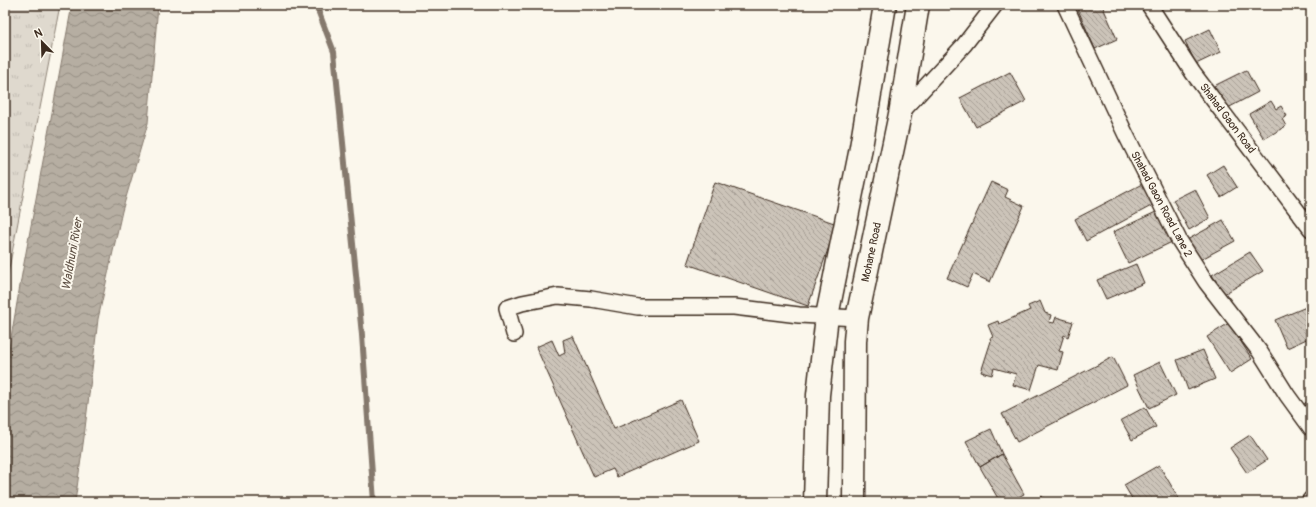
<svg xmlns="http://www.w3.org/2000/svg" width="1316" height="507" viewBox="0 0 1316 507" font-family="Pangolin,sans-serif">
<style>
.grass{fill:url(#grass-tufts);stroke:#8d8276}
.water{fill:url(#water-waves);stroke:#85796d}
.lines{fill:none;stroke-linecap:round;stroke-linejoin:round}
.stream{stroke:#85796d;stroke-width:6}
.building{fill:url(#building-back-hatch);stroke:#3b2a1e}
.minor-casing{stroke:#3b2a1e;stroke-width:18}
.primary-casing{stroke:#3b2a1e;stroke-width:25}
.minor{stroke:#fbf7ec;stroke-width:15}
.primary{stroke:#fbf7ec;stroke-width:22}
.labels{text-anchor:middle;stroke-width:4;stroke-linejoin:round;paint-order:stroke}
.street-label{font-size:11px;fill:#3b2a1e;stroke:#fbf7ec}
.water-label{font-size:12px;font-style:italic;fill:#605246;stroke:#fbf7ec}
</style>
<defs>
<pattern id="grass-tufts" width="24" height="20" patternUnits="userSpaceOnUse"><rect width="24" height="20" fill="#dfd9ce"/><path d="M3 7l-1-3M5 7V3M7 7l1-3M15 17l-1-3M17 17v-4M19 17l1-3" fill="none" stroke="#c0bab0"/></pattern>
<pattern id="water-waves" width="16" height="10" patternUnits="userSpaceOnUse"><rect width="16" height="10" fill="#b6aea2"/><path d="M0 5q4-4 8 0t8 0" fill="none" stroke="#958e83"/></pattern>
<pattern id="building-back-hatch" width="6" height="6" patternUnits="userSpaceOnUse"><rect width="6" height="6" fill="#ccc4b9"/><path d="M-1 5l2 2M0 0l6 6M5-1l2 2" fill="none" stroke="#a79f96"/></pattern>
</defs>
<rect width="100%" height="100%" fill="#fbf7ec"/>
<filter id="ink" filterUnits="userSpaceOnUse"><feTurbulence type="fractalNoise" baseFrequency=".025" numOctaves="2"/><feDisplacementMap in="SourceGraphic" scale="8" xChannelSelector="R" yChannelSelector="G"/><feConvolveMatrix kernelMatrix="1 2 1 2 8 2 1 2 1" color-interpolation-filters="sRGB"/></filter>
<g filter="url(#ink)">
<path class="grass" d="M5,5H60L5,289Z"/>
<path class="water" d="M72,5H158L148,123L122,211L98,319L84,437L75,502H5V372L22,274Z"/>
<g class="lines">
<path class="stream" d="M316,5L334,52L362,335L374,502"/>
</g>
<path class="building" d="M1076,5H1102L1117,39L1095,49Z
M1210,29L1221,52L1196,64L1185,41Z
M1246,70L1258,92L1226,109L1214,86Z
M1010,72L1026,101L976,127L960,98Z
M1271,101L1276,109L1281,106L1287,116L1282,119L1286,126L1264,139L1249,114Z
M1311,129V145L1305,132Z
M1223,165L1237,187L1221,197L1207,175Z
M715,182L837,224L808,306L687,264Z
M991,182L1008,190L1005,197L1024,206L990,282L973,274L967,287L947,278Z
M1142,184L1153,205L1086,241L1075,219Z
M1195,189L1210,218L1189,230L1173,200Z
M1158,211L1172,242L1128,263L1113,232Z
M1223,220L1235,241L1198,261L1187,240Z
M1250,252L1263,271L1224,294L1212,275Z
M1136,264L1144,283L1106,299L1097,280Z
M1040,301L1045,313L1051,315L1049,322L1054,323L1056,317L1073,322L1068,337L1064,335L1059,351L1063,352L1058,370L1039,365L1031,390L1013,385L1016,374L994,368L992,375L981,372L991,341L990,338L993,337L988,325L998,321L999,324L1030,310L1028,306Z
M1311,305V337L1287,348L1275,320Z
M1229,323L1252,359L1230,373L1207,337Z
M573,336L614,429L681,400L699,441L617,477L613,469L594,477L536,347L552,340L559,356L565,353L563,340Z
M1203,350L1215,379L1188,390L1177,360Z
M1113,357L1127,385L1017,442L1002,414Z
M1160,362L1176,395L1149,408L1133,375Z
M1311,399V414L1304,404Z
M1145,407L1156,427L1132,440L1121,420Z
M991,429L1002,454L980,467L966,441Z
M1250,435L1267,460L1247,473L1230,448Z
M1002,454L1024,494L1009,502H1000L980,467Z
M1159,465L1181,502H1134L1124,485Z
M1042,496L1046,502H1033Z"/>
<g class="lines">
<g class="minor-casing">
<path id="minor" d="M1065,5L1125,133L1179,240L1206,282L1260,352L1287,395L1311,428
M1149,5L1193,73L1311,229
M900,114L964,45L995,5
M514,334L507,308L522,303L558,296L591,299L638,307H734L799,315L857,318
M1309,502L1311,499"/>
</g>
<g class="primary-casing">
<path id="primary" d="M815,502L818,395L827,316L860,153L885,5
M854,502L855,341L857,318L900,114L918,5"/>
</g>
<use href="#minor" class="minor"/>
<use href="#primary" class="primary"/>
</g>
</g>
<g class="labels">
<g class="street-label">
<text transform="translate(1228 118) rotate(53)" y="4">Shahad Gaon Road</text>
<text transform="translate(1162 204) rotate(62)" y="4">Shahad Gaon Road Lane 2</text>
<text transform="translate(871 252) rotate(-78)" y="4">Mohane Road</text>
</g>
<g class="water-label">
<text transform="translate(72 254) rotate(-80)" y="4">Waldhuni River</text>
</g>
</g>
<rect width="1316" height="507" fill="none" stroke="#fbf7ec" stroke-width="20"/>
<rect x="10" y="10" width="1296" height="487" fill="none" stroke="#3b2a1e" stroke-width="1.5" filter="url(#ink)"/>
<g transform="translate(42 42) rotate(337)" stroke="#fbf7ec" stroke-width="3" paint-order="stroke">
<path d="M0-3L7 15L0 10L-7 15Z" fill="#3b2a1e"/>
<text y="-6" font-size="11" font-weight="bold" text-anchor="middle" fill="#3b2a1e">N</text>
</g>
</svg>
